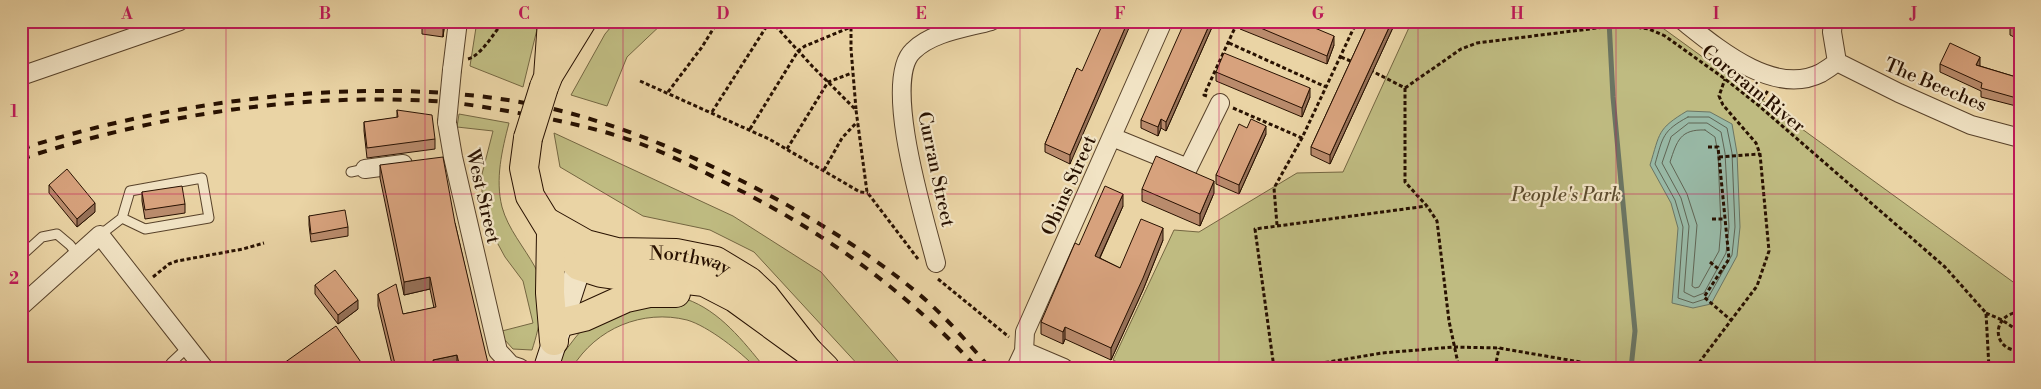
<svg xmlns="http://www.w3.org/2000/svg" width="2041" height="389" viewBox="0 0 2041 389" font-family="'Libre Bodoni',serif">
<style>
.green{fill:#bfbb81;stroke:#746641}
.water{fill:#98b8a5;stroke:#6b7563}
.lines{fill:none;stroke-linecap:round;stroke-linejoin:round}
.shore{stroke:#606453;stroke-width:1}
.stream{stroke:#6b7563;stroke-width:5}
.lane-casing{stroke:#58422a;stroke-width:11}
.street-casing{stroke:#58422a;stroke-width:20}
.secondary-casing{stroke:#281101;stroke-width:26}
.highway-casing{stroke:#281101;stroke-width:30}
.path{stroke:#281101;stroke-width:3;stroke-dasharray:4 2.5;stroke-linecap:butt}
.lane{stroke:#f1e3c4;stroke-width:9}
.street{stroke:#f1e3c4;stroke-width:18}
.secondary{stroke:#f1e3c4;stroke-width:24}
.highway{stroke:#ead4a5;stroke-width:28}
.rail{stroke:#281101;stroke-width:4;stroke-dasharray:9 9;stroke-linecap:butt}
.street-bridge-casing{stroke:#58422a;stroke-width:20;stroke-linecap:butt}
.highway-bridge-casing{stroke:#281101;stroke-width:30;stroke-linecap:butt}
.street-bridge{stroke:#f1e3c4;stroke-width:18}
.highway-bridge{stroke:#ead4a5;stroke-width:28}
.wall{fill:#b98b6c;stroke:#281101}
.shaded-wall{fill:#967158;stroke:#281101}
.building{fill:#d7a27d;stroke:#281101}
.grid{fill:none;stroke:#c2185b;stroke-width:1;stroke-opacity:0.55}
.labels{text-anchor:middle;stroke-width:4.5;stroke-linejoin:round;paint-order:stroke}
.street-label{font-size:19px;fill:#281101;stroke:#f1e3c4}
.park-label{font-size:19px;font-style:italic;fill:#5d4c2e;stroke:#f1e3c4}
.neatline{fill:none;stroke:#c2185b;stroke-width:2}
.grid-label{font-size:16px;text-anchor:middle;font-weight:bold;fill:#c2185b}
</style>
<rect width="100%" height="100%" fill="#ead4a5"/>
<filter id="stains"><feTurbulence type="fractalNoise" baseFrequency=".004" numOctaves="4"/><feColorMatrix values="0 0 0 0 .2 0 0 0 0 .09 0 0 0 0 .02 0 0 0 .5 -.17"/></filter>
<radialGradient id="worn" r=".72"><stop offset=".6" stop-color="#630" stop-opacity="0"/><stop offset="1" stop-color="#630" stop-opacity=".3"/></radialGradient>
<path class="green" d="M477,21H539L523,87L470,66Z
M616,21H665L627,57L607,106L571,95L605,34Z
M1412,21H1653L2020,287V368H1130L1113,360L1174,230L1199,232L1297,173L1343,172Z
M459,114L509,123C502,150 495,179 502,207C508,229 524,247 535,267C548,292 540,325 532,350L513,349L504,339L502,331L533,323L523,281L505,257L492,233L482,204V174L493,131L457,127Z
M554,133L733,216L821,272L904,368H861L754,252L710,230L643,216L560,167Z
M686,299C720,311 743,341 765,368H756C741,352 708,326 687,320C643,309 596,328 572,368H558L562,355L575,338L586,325L600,314Z"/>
<path class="water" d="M1687,111L1710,112L1732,124L1737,153L1740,227L1737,256L1711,304L1693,308L1672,303L1678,228L1671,203L1650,165C1660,133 1657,129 1687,111Z"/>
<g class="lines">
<path class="shore" d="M1688,117H1709L1727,128L1732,153L1735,227L1732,255L1708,298L1693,303L1678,298L1683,227L1675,200L1655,164C1663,137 1662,131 1688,117Z
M1689,123H1707L1721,132L1725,153L1729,227L1726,253L1704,293L1694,297L1684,292L1689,226L1681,198L1662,163L1671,137Z
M1705,130L1715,137L1718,154L1721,227L1719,251L1699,287L1695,288L1692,286L1697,225L1687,194L1670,162C1677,141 1680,129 1705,130Z"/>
<path class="stream" d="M1609,21L1613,97L1635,331L1631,368"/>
<g class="lane-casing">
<path id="lane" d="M351,172L365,169
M100,235L122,218L130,191L202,178L209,218L145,229L122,218
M21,256L42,237L57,234L70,245L78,255
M171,363L188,347"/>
</g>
<g class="street-casing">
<path id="street" d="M1683,21C1717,48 1774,97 1821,73C1826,70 1832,66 1837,62
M1833,21L1832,32L1837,62L1899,93L1971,125L2020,138
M452,70L458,21
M21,76L180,21
M447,122L453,157L498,351L511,365L520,368
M1112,137L1188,168L1220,103
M365,169L403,164
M936,263C926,223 881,81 913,51C932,32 966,28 991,21
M21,306L100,235L204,368
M1024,351L1064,368
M1016,368L1024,351L1025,332L1163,21"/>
</g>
<g class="secondary-casing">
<path id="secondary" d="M546,368L585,248"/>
</g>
<g class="highway-casing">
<g id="highway">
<path d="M550,73L582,21"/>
<path d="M544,87L548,77L552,21"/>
<path d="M528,138L524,168L530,196L563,250L579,266L601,273L622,276H654L704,282L735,298L808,351"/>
<path id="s1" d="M547,222L586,244L617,252L676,253L716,261L749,281L765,296L808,351L825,368"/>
<path d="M551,233L550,293L554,341"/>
<path d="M559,323L584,317L626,298L649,293H676"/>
</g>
</g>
<path class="path" d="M771,21L813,67L856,110L867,192L918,259
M851,21V49L856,109
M1229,43L1326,87
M1341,57L1353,62
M468,59C482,55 494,32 504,21
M1370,70L1405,88
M640,81L769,139L860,192L868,193
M1405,88L1461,49L1477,43L1621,25L1649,29L1665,36L1725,79L1758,105L1945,267L1986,313L1989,368
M1405,88V182L1427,206L1437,221L1449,321L1459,368
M668,92L702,47L718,21
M1207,96L1204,95L1238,21
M1758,105L1769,89
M1233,108L1302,138
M712,112L770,21
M750,129L798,51L805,46L851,27
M1708,147H1718L1729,259L1704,297L1732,321
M787,149L828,82L852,73
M1719,157L1760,154
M824,170L842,138L857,122
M1712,219H1725
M1277,225L1274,188L1302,138L1357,21
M1710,262L1722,272
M153,277L169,264L177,261L243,249L264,243
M938,279L1009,337
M2020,312C1991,314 1991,350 2020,351
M1986,313L2002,320L2020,332
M1274,368L1255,229L1427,206
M1293,368L1382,353L1454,347L1499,348L1615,368
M1495,368L1499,348
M1695,368L1757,286L1769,251L1760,154L1756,143L1723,105L1719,96L1725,79"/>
<use href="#lane" class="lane"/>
<use href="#street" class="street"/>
<use href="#secondary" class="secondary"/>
<use href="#highway" class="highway"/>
<path class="rail" d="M21,149C185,96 413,67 580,116C636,132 690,155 742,181C805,213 866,250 920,295C946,317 968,343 990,368
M21,159C152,116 294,93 432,101C467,103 501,110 535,116C571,123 607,131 641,144C678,158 714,177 749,195C835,240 911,296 977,368"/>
<g class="street-bridge-casing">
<path id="street-bridge" d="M447,122L452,70"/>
</g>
<g class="highway-bridge-casing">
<path id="highway-bridge" d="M528,138L544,87"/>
</g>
<use href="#street-bridge" class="street-bridge"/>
<use href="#highway-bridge" class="highway-bridge"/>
</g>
<path class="wall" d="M422,21H445L443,37L422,34Z
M1213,21V25L1166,131L1161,128L1158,136L1141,128V120Z
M1240,21H1298L1334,45L1327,64L1240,29Z
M1369,21H1396L1330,164L1311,155V147Z
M2020,21V40L2010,35V26Z
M1940,64L1980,66L2016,77L2020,76V107L1981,97V91L1940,72Z
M1077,68L1070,164L1045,152V144Z
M1216,72L1310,97L1302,117L1216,81Z
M397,110L435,139V149L367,158L364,131V122L397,118Z
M1247,128L1266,134L1239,194L1216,184V175Z
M380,165L455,223L488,368H393L378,306V294L403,314L434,308L430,289L404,295L380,178Z
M49,185L95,212L77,227L49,193Z
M1142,189L1214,193L1200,226L1142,201Z
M142,192L185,204V213L145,219L142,201Z
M1123,206L1100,258L1120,268L1163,240L1143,290L1111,360L1065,339L1063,344L1041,334V322L1079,245Z
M309,216L348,227V236L311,242L309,225Z
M315,285L358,309L338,324L315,294Z"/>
<path class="shaded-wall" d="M444,21H445L443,37V28Z
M1128,21H1132L1070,164V155Z
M1211,21H1213V25L1166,131V122Z
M1392,21H1396L1330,164V155Z
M1334,36V45L1327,64V56Z
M1980,57V66L1976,65Z
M1310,88V97L1302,117V108Z
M1161,119V128L1158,136V127Z
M1266,126V134L1239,194V185Z
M1214,181V193L1200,226V214Z
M1123,194V206L1095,268V256Z
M95,203V212L77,227V219Z
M1163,228V240L1143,290L1111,360V348Z
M430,277V289L404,295V282Z
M358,300V309L338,324V315Z
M1065,327V339L1063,344V332Z
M457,355V367L433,368V360Z
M488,363V368H465Z"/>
<path class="building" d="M422,21H444L443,28L422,26Z
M1104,21H1128L1070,155L1045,144L1077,68L1082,71Z
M1185,21H1211L1166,122L1161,119L1158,127L1141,120Z
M1244,21H1298L1334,36L1327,56Z
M1369,21H1392L1330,155L1311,147Z
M2013,21H2020V31L2010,26Z
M1950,43L1980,57L1976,65L2016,77V75L2020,76V99L1981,88L1982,83L1940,64Z
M1224,53L1310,88L1302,108L1216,72Z
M397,110L432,115L435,139L367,148L364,122L398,117Z
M1251,119L1266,126L1239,185L1216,175L1239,124L1247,128Z
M1156,156L1214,181L1200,214L1142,189Z
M443,157L455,223L488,363L465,368H460L457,355L433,360L434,368H396L378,294L396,284L403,314L436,307L430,277L404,282L380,165Z
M67,169L95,203L77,219L49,185Z
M182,186L185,204L145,210L142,192Z
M1105,186L1123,194L1095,256L1120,268L1141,219L1163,228L1143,278L1111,348L1065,327L1063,332L1041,322L1075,243L1079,245Z
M345,210L348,227L311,234L309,216Z
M335,270L358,300L338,315L315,285Z
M336,326L365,368H277Z"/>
<path class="grid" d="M226,21V368M425,21V368M623,21V368M822,21V368M1020,21V368M1219,21V368M1418,21V368M1616,21V368M1815,21V368M21,194H2020"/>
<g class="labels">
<g class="street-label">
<text transform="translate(1936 84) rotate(23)" y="7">The Beeches</text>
<text transform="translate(1754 88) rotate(39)" y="7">Corcrain River</text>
<text transform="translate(937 169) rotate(78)" y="7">Curran Street</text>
<text transform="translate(1068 185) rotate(-66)" y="7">Obins Street</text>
<text transform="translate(484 196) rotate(77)" y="7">West Street</text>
<text dy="7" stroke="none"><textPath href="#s1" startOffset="151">Northway</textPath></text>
</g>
<g class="park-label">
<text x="1566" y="201">People's Park</text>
</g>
</g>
<rect width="2041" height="389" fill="none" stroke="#ead4a5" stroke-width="55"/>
<rect x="28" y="28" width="1986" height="334" class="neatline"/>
<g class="grid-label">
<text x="127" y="19">A</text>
<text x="325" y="19">B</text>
<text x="524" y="19">C</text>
<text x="723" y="19">D</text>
<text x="921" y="19">E</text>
<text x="1120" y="19">F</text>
<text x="1318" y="19">G</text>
<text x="1517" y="19">H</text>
<text x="1716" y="19">I</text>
<text x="1914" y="19">J</text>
<text x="14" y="117">1</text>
<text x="14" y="284">2</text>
</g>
<rect width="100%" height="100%" filter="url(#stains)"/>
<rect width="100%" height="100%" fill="url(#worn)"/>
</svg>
